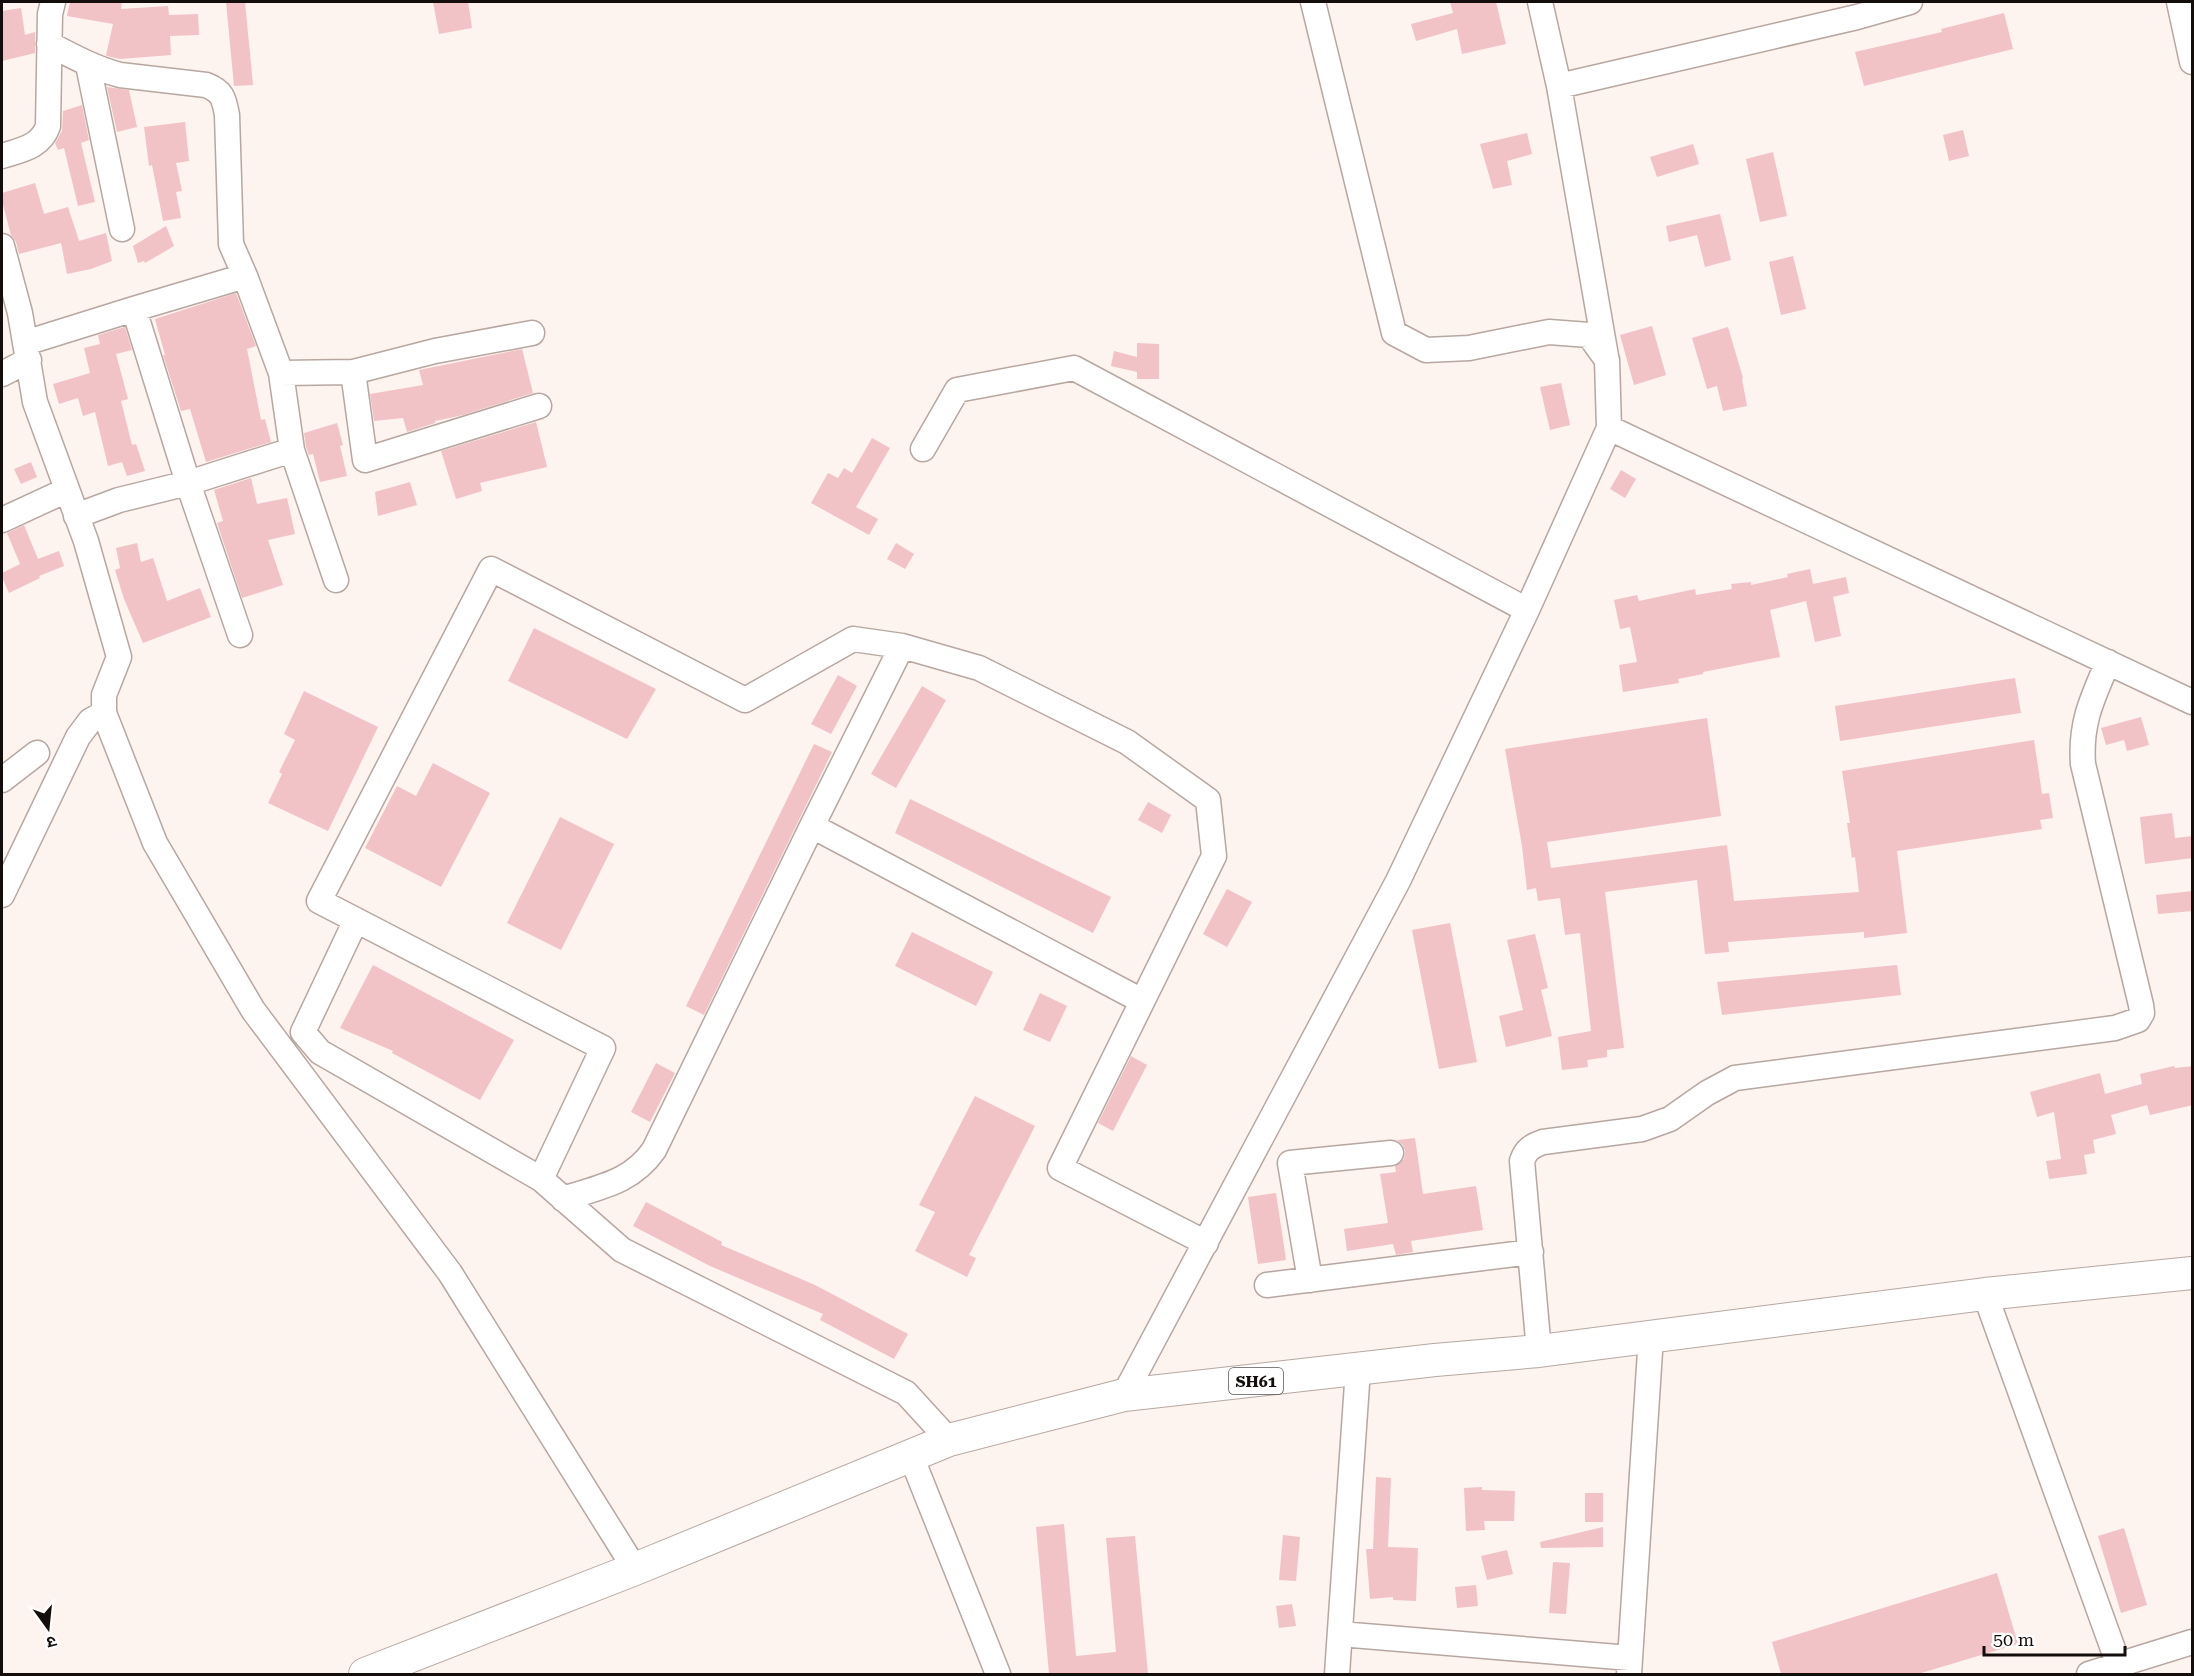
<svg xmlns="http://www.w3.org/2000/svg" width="2194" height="1676" viewBox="0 0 2194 1676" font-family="'Roboto Serif','Noto Sans Devanagari',serif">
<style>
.building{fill:#f1c3c7}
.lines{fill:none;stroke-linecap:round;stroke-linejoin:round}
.minor-casing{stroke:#b7a7a0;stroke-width:27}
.major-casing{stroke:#b7a7a0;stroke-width:34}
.minor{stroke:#fff;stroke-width:24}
.major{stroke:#fff;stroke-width:32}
.labels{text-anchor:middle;stroke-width:6;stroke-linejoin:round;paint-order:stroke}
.shield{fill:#fff;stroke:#5a5654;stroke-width:1.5}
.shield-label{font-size:16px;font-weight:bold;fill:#130e0b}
</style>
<rect width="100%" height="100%" fill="#fdf3ef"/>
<path class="building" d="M70,2H122L121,9L168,6L169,15L198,14L199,35L170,36L171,55L120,59L107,56L106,55L113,24L67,16Z
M226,2H245L253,85L234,86Z
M433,2H468L472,28L439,34Z
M1450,2H1496L1506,44L1462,54L1457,29L1416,41L1411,24L1453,13Z
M21,8L25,35L35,32V53L2,61V11Z
M2004,13L2013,49L1864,86L1855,52L1942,32L1941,29Z
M107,87L129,90L137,127L117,132Z
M82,105L89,140L81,143L95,202L78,206L64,148L58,150L55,143L62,131L63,111Z
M185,122L189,161L176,163L182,191L176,192L181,218L163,221L152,165L149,166L144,127Z
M1963,130L1969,156L1949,161L1943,135Z
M1527,133L1532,154L1507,161L1512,185L1493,189L1480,144Z
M1693,144L1699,164L1657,177L1650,157Z
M1773,152L1787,216L1760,222L1746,159Z
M35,183L44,214L68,207L79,241L106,233L112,261L91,269L67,274L61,243L19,254L16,242L11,235L2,201V193Z
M1720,214L1731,260L1705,267L1697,235L1669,242L1666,226Z
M166,226L174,246L145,263L144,261L138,263L133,246Z
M1793,256L1806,309L1781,315L1769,262Z
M236,293L256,346L247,349L261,420L265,419L271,442L206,462L190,409L181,411L163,355H165L155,319Z
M1652,326L1666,375L1634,385L1620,335Z
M125,327L132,350L116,354L128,399L121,401L132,445L136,444L145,471L127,476L122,462L108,466L95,412L83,416L78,398L59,404L53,384L90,373L84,348L100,344L98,335Z
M1728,327L1743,378L1742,379L1747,406L1723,411L1717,386L1707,389L1692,338Z
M1137,343L1159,344V379H1137V372L1111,366L1114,351L1137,357Z
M522,349L533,393L463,415L435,421V423L407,432L403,418L374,421L370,394L423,385L419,370Z
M1561,383L1570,425L1550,430L1540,387Z
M536,422L547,467L480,483L482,491L456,499L441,451Z
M337,423L343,445L340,446L347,476L320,482L313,454L309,455L306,447L304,433Z
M872,438L890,448L856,507L878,519L869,535L811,503L828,473L838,478L844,468L852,473Z
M31,462L37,477L21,484L14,469Z
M1621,470L1636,479L1625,498L1610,489Z
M251,478L257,504L287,498L295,534L268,540L283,585L242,598L217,523L223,521L214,490Z
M410,482L417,505L378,516L375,492Z
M24,525L38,559L59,551L64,566L39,576L40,578L9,593L2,577V573L20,564L7,533Z
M137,543L141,562L153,558L167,601L200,588L211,617L143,643L124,599L115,570L120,568L116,548Z
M896,543L914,554L905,569L887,559Z
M1810,569L1813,584L1846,577L1849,593L1833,597L1841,636L1815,642L1806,601L1770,610L1780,657L1703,672V674L1678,679L1679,683L1623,692L1619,665L1637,662L1630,627L1620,629L1614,600L1637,595L1639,601L1695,589L1696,595L1732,589L1731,584L1751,582V585L1788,577L1787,574Z
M534,628L656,689L627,739L508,681Z
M838,675L857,686L831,734L811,724Z
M2015,678L2021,713L1840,741L1835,706Z
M922,686L946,700L896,788L871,774Z
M304,691L378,727L328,831L268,803L282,774L279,772L295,740L284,734Z
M2141,717L2149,745L2127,751L2124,740L2106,745L2101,728Z
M1707,718L1721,816L1547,842L1551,868L1727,845L1734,901L1859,892L1855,857L1852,858L1847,823H1850L1842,771L2034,740L2042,794L2049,793L2053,818L2040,820L2042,829L1897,851L1907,933L1864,938V932L1728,942L1729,952L1705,954L1697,880L1605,892L1624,1048L1607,1050V1057L1587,1060L1588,1067L1562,1070L1558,1037L1591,1031L1580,933L1565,935L1560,898L1538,901L1536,888L1527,890L1522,846L1505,749Z
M814,744L832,752L704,1015L686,1006Z
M433,763L490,793L441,887L365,848L397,786L416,796Z
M910,799L1111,897L1093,933L895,833Z
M1148,802L1171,815L1162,833L1138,820Z
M2172,813L2175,838L2193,836V858L2145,864L2140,817Z
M560,817L614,844L561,950L507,923Z
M1227,889L1252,902L1227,947L1203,934Z
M2193,891V911L2158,914L2156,895Z
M1450,923L1477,1062L1439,1069L1412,930Z
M912,932L993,972L976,1006L895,966Z
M1535,934L1548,988L1541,990L1552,1036L1506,1047L1499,1016L1523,1010L1507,940Z
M373,965L514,1040L480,1100L392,1053L393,1051L340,1028Z
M1897,965L1901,995L1722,1015L1717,982Z
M1040,993L1067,1006L1050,1042L1023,1030Z
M1131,1056L1147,1065L1113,1131L1098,1123Z
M656,1063L675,1073L650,1122L631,1112Z
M2174,1066L2175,1068L2193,1066V1105L2150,1115L2147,1105L2111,1115L2116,1134L2093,1140L2095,1153L2084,1155L2087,1174L2049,1179L2046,1161L2061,1159L2054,1112L2037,1117L2030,1092L2100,1073L2105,1094L2142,1084L2140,1074Z
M975,1096L1035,1126L969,1255L976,1258L967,1277L915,1251L935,1212L919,1205Z
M1415,1138L1423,1194L1476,1186L1483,1230L1411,1241L1413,1252L1396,1255L1393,1244L1347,1251L1344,1229L1388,1223L1380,1174L1396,1172L1395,1166L1404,1159L1405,1151L1403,1145L1397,1140Z
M1276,1193L1286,1260L1258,1264L1248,1197Z
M646,1202L722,1242L721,1245L815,1285L908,1334L894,1359L820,1320L823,1314L710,1266L633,1226Z
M1376,1477L1391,1478L1388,1547L1418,1548L1416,1601L1393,1600V1597L1370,1599L1366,1549H1373Z
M1482,1487V1490L1515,1491L1514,1521H1484L1485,1530L1466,1531L1464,1488Z
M1585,1493H1603V1522H1585Z
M1064,1524L1076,1656L1116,1652L1106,1538L1135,1536L1148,1674H1049L1036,1527Z
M1603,1527V1547L1541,1548L1540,1542Z
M2124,1528L2147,1605L2121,1613L2098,1536Z
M1283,1535L1300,1537L1296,1581L1279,1580Z
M1507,1550L1513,1574L1487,1580L1481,1556Z
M1553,1562L1570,1563L1566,1614L1549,1613Z
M1997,1573L2018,1644L1918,1674H1781L1772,1642Z
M1476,1585L1478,1606L1457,1608L1455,1587Z
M1292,1604L1296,1626L1279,1628L1276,1606Z"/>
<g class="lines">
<g class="minor-casing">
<path id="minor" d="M1540,2L1559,86L1857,17L1910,2
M2179,2L2192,62
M49,44C72,56 94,68 120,75L206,85C222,91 224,98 227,115L231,244L245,276L281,373L292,450L336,580
M88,65L122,229
M1559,86L1606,356
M2,156C21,150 41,147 48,126L50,14L53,2
M2,246L20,313L35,402L86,541L119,657L104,695V713L155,843L253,1010L450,1273L635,1569
M134,309L188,483L240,635
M25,343L134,309L245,276
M353,372L365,460L539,406
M281,373L353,372L435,351L532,333
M2,374L29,360
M1609,428L2192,702
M923,449L957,390L1074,368L1527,610
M76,516L119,500L188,483L292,450
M2,520L67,490
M2,780L37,753
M812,826L1142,1001
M2,895L78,737L90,721L104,713
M356,920L303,1032L320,1052L541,1179L622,1250L906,1393L949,1440
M541,1179L603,1048L319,901L491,569L745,700L853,639L902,646L979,668L1127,742L1208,800L1214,856L1060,1168L1206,1243
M563,1199C599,1187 631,1183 654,1150L812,826L902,646
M1310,1280L1290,1163L1391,1153
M1267,1285L1531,1252
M1985,1294L2122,1674
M1539,1351L1522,1161C1526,1149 1532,1146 1543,1142L1642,1129L1670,1119L1707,1093L1735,1078L2115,1028L2138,1020L2142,1013L2141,1005L2083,764C2080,723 2092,699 2108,662
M1124,1395L1398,881L1527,610L1609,428L1607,360L1589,335L1549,332L1469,348L1426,350L1394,333L1313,2
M911,1456L998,1674
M1340,1634L1630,1658
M1337,1674L1358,1369
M1629,1674L1651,1336
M2089,1674L2192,1642"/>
</g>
<g class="major-casing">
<path id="major" d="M365,1674L635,1569L949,1440L1124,1395L1435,1360L1539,1351L1985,1294L2192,1273"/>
</g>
<use href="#minor" class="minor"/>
<use href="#major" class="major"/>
</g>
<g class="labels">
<rect class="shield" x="1229" y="1368" width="54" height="26" rx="4.5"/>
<g class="shield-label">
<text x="1256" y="1387">SH61</text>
</g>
</g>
<rect width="2194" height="1676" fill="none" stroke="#130e0b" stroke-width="6"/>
<g transform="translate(48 1628) rotate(165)" stroke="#ffffff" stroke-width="4.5" paint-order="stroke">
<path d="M0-4.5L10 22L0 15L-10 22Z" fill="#130e0b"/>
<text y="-9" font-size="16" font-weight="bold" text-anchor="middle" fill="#130e0b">उ</text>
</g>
<path d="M1984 1646v9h141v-9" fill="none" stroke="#130e0b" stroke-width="3"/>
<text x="1993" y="1646" font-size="18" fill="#130e0b" stroke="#ffffff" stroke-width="4.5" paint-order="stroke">50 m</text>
</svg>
